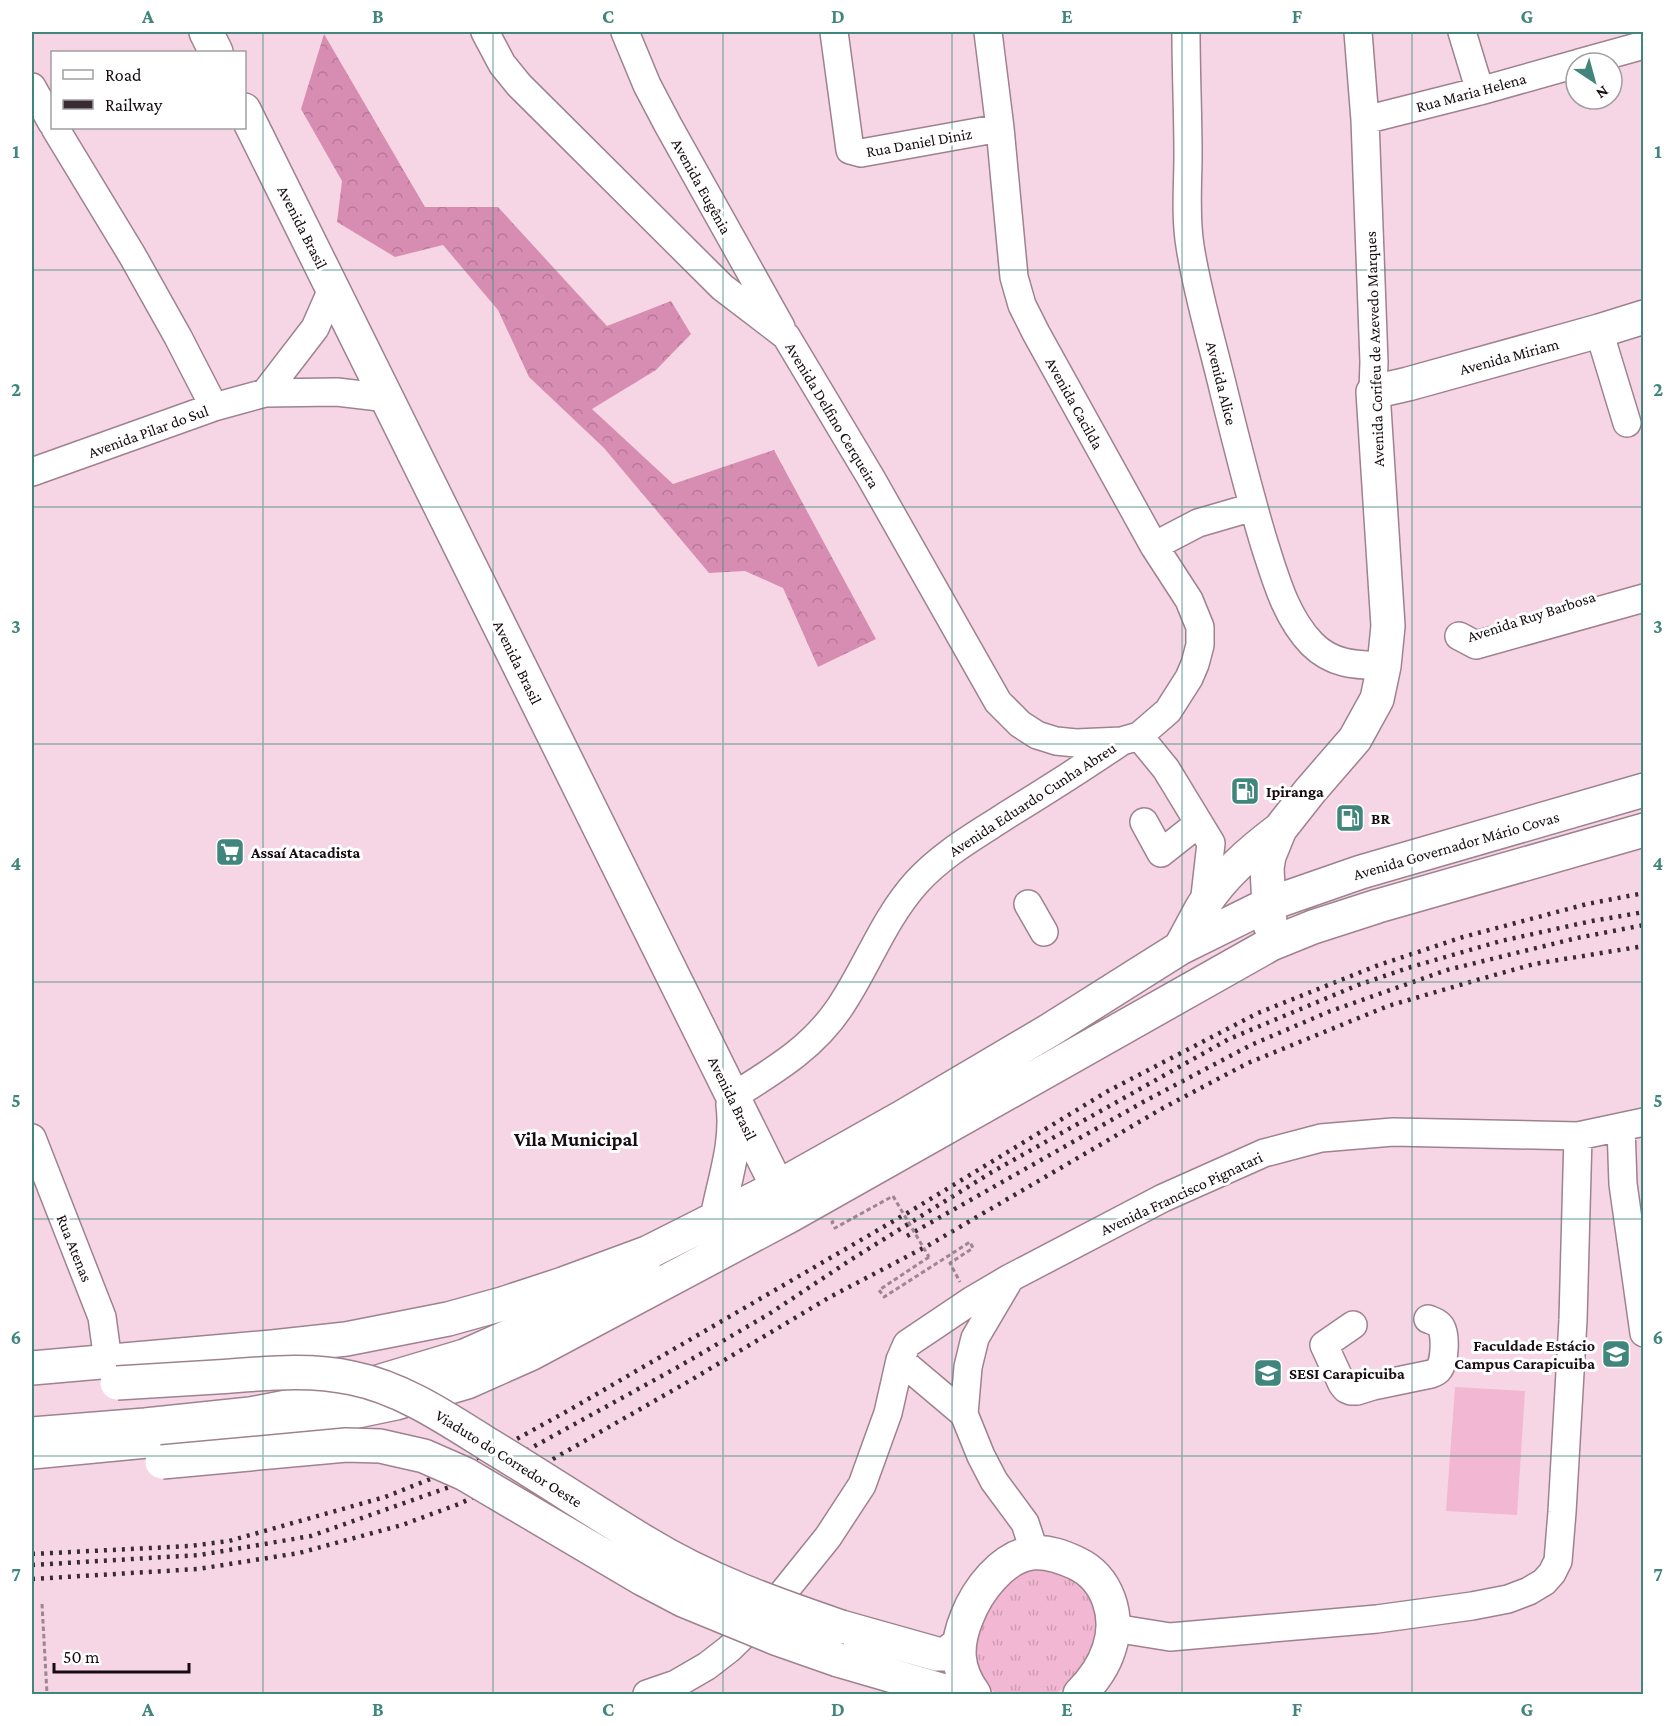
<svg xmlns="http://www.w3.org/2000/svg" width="1675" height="1726" viewBox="0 0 1675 1726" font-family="'Crimson Pro',serif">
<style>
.grass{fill:url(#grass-tufts)}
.forest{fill:url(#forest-crowns)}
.pitch{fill:#f2b7d3}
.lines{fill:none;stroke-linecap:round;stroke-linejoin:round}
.minor-casing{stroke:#9f828f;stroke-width:30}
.major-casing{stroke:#9f828f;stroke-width:36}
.path{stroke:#9d8690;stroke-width:3;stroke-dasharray:4.5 3;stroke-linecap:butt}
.minor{stroke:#fff;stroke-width:27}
.major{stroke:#fff;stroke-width:33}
.rail{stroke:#382b31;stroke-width:4.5;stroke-dasharray:3 6;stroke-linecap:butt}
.major-bridge-casing{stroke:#9f828f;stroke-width:36;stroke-linecap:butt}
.path-bridge{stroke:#9d8690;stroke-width:3;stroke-dasharray:4.5 3;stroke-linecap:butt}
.major-bridge{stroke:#fff;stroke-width:33}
.grid{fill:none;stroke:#41867c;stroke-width:1.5;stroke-opacity:0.55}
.labels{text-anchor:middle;stroke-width:6;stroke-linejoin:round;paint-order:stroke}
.street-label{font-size:16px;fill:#160c11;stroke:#fff}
.poi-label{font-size:16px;font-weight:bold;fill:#160c11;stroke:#fff;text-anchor:start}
.quarter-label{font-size:20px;font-weight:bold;fill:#160c11;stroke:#fff}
.neatline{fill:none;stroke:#41867c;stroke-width:2}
.grid-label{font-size:20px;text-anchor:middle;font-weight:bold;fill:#41867c}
</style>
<defs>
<pattern id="grass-tufts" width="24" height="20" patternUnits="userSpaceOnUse" patternTransform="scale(1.5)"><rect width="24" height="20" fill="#f2b7d3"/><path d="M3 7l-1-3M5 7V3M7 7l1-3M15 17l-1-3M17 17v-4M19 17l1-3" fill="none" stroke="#cf9cb4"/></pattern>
<pattern id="forest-crowns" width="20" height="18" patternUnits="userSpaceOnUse" patternTransform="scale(1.5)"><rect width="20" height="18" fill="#d78db2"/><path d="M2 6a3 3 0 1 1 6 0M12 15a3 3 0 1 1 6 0" fill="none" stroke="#b87898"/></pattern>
</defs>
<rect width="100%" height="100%" fill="#f6d6e4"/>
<path class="grass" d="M1034,1568L1058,1571L1084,1587L1092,1599L1098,1614V1628L1091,1654L1071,1683L1055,1694H997C979,1682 971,1658 975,1636C979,1615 1002,1584 1021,1573C1025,1571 1030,1570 1034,1568Z"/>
<path class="forest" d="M324,34L425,207H498L607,326L671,301L691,334L656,370L592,409L673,484L774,450L876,639L818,667L783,588L745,571L709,573L604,448L529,377L498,310L443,245L395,257L337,222L342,181L301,109Z"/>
<path class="pitch" d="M1455,1387L1525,1391L1517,1515L1446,1511Z"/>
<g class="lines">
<g class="minor-casing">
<path id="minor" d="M485,32L502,64L519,85L722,287L786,336L871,478L998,702L1020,724L1037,735L1056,741L1076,743L1122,741L1139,736L1168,711L1189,678L1195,664L1200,645V627L1189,600L1154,546L1036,333L1022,305L1014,277L1000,128L988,32
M625,32L647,85L668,125L781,327
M834,32L850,150L861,153L1000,128
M1186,32C1186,73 1188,114 1188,155C1188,184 1185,216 1190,246C1197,292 1212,342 1223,388C1236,441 1249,494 1265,546C1276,580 1286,617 1312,644C1333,665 1356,665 1384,666
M1358,32L1365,120L1374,362L1373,392
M1462,32L1480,91
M1579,63L1644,45
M32,87L52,123
M1365,120L1480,91L1576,64
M55,128L132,255L178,337L214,407
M1599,331L1627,423
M265,393L315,328L333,287
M32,472L214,407L265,393L337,392L388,398
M1154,546L1198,523L1253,507
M1459,636L1476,645L1644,598
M1139,736L1166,769L1211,843L1204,905
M1144,822L1161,853L1199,823
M1028,904L1044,932
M732,1097C773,1071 812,1049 840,1007C867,967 883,920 916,883C942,854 975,836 1007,815C1046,791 1084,767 1122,741
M1621,1127L1623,1184L1644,1333
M32,1138L102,1317L108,1361
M1008,1282L975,1338L968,1367L964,1414L981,1456L994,1481L1025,1523L1031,1541L1032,1553
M1353,1325L1324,1345L1342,1384L1346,1389L1351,1391H1357L1373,1386L1431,1374C1434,1373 1437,1372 1439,1369C1445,1361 1446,1335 1441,1327C1438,1322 1433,1321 1428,1319
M900,1360L964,1414
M32,1431L145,1422L250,1411L307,1400L464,1353L604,1291L647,1261
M1114,1628L1170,1637L1377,1619L1472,1606L1508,1599L1529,1591L1544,1582L1552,1573L1558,1561L1562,1512L1573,1320L1578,1136
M647,1694L676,1684L707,1666L729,1649L770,1609L828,1537L862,1485L888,1413L900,1360L907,1344L971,1301L1010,1278L1163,1198L1264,1153L1321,1138L1393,1132L1578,1136L1644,1122"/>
</g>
<g class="major-casing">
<path id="major" d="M206,32L216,52
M244,110L787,1206
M1270,925L1267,868L1269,856L1280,829L1310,791L1355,739L1377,699L1384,666L1388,626L1373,392L1408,384L1599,331L1644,317
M1180,948C1188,934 1195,920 1203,906C1223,875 1251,851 1280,829
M717,1218C724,1181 738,1143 733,1105
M32,1368L272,1347L346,1339L448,1319L502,1304L563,1284L647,1253L778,1187L901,1118L1050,1030L1180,948L1269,904L1361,872L1644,790
M32,1452L220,1434L319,1419L396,1403L467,1382L530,1354L791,1215L1271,944L1313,927L1378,906L1644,830
M841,1627L937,1654H946L958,1645
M838,1660L955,1694
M974,1694C956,1669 955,1646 967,1617C977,1591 1002,1557 1032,1553C1048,1551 1063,1557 1076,1563C1108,1578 1120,1616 1109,1649C1104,1665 1092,1682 1080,1694"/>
</g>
<path class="path" d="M834,1221L832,1222L835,1228L893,1196
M929,1257L879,1290L884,1297L970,1242L973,1248L950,1263L960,1282
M42,1604L47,1694"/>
<use href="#minor" class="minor"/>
<use href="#major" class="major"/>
<path class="rail" d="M907,1236L1145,1101L1251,1045L1328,1012L1447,970L1577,938L1644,925
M32,1554L190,1546L229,1541L385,1497L438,1476L504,1446L571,1409L909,1212L1108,1091L1258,1013L1376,966L1463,937L1587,904L1644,893
M32,1565L200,1555L311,1536L458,1484L504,1463L678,1367L769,1314L852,1259L992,1172L1229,1039L1358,985L1411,967L1501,941L1592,921L1644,912
M32,1579L198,1569L299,1553L402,1525L459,1504L546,1463L691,1380L830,1297L929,1245L1163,1108L1248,1063L1388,1006L1477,980L1534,964L1644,946"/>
<g class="major-bridge-casing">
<path id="major-bridge" d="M117,1383C150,1381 183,1379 216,1377C261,1374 307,1368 352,1378C402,1388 446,1418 489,1445C542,1477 593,1511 646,1543C708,1581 774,1604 841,1627
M162,1462L346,1445L380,1446L424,1456L465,1474L643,1579L683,1600L778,1639L838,1660"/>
</g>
<path class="path-bridge" d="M893,1196L929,1257"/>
<use href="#major-bridge" class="major-bridge"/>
</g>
<path class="grid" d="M263,32V1694M493,32V1694M723,32V1694M952,32V1694M1182,32V1694M1412,32V1694M32,270H1644M32,507H1644M32,744H1644M32,982H1644M32,1219H1644M32,1456H1644"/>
<defs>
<g id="fuel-square" transform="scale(1.5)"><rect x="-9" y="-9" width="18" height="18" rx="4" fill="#41867c" stroke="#fff"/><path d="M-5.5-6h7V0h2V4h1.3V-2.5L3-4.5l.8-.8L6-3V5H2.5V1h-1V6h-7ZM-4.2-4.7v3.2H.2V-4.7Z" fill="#fff"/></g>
<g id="supermarket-square" transform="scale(1.5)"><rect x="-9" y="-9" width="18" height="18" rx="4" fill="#41867c" stroke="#fff"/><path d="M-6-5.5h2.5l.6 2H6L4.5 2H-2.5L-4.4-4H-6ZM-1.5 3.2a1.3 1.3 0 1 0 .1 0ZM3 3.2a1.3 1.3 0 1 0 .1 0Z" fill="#fff"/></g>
<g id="university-square" transform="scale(1.5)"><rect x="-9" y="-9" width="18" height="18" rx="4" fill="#41867c" stroke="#fff"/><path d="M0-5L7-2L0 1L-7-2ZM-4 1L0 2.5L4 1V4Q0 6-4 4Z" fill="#fff"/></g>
</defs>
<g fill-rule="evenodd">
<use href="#fuel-square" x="1245" y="791"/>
<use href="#fuel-square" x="1350" y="818"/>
<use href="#supermarket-square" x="230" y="852"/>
<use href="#university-square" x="1616" y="1354"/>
<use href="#university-square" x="1268" y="1373"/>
</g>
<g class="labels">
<g class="street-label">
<text transform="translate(1471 92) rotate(-15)" y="6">Rua Maria Helena</text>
<text transform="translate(919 142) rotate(-10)" y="6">Rua Daniel Diniz</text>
<text transform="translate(702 186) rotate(61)" y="6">Avenida Eugênia</text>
<text transform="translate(303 227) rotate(63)" y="6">Avenida Brasil</text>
<text transform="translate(1374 349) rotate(-92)" y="6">Avenida Corifeu de Azevedo Marques</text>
<text transform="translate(1509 356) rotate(-15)" y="6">Avenida Miriam</text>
<text transform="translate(1222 383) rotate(76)" y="6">Avenida Alice</text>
<text transform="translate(1075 403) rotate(61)" y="6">Avenida Cacilda</text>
<text transform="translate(833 415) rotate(59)" y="6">Avenida Delfino Cerqueira</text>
<text transform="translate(148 431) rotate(-20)" y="6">Avenida Pilar do Sul</text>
<text transform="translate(1531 616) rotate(-18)" y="6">Avenida Ruy Barbosa</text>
<text transform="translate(518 662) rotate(64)" y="6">Avenida Brasil</text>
<text transform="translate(1032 799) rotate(-33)" y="6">Avenida Eduardo Cunha Abreu</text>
<text transform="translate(1456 845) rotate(-16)" y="6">Avenida Governador Mário Covas</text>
<text transform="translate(733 1098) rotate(64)" y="6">Avenida Brasil</text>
<text transform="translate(1181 1193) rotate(-25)" y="6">Avenida Francisco Pignatari</text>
<text transform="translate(75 1248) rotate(68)" y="6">Rua Atenas</text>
<text transform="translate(509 1458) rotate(32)" y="6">Viaduto do Corredor Oeste</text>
</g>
<g class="poi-label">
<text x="1266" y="797">Ipiranga</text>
<text x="1371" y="824">BR</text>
<text x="251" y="858">Assaí Atacadista</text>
<text x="1595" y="1351" text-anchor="end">Faculdade Estácio<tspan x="1595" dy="18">Campus Carapicuiba</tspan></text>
<text x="1289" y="1379">SESI Carapicuiba</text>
</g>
<g class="quarter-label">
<text x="576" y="1146">Vila Municipal</text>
</g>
</g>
<rect width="1675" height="1726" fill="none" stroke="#ffffff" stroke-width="66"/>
<rect x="51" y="51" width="195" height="78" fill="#ffffff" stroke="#a29ea0" stroke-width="1.5"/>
<rect x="63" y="70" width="30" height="9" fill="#ffffff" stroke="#a29ea0" stroke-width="1.5"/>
<text x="105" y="81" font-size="18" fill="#160c11">Road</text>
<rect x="63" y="100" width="30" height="9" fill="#382b31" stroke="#a29ea0" stroke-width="1.5"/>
<text x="105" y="111" font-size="18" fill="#160c11">Railway</text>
<g transform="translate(1594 81) rotate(144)"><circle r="28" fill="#ffffff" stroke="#a29ea0" stroke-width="1.5"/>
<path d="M0-4.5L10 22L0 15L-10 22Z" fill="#41867c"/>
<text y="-9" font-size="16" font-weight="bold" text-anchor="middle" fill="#160c11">N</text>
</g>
<path d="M54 1663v9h135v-9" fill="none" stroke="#160c11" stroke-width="3"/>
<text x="63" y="1663" font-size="18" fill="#160c11" stroke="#ffffff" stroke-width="4.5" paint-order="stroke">50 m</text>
<rect x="33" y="33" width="1609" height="1660" class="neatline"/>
<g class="grid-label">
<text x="148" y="23">A</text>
<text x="378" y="23">B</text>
<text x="608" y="23">C</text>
<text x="838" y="23">D</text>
<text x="1067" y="23">E</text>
<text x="1297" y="23">F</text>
<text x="1527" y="23">G</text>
<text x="16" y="158">1</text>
<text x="1658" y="158">1</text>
<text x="16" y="396">2</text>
<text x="1658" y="396">2</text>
<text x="16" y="633">3</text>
<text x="1658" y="633">3</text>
<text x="16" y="870">4</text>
<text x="1658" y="870">4</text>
<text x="16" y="1107">5</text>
<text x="1658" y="1107">5</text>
<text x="16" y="1344">6</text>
<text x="1658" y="1344">6</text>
<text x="16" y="1581">7</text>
<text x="1658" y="1581">7</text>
<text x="148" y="1716">A</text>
<text x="378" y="1716">B</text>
<text x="608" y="1716">C</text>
<text x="838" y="1716">D</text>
<text x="1067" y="1716">E</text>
<text x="1297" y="1716">F</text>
<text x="1527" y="1716">G</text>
</g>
</svg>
